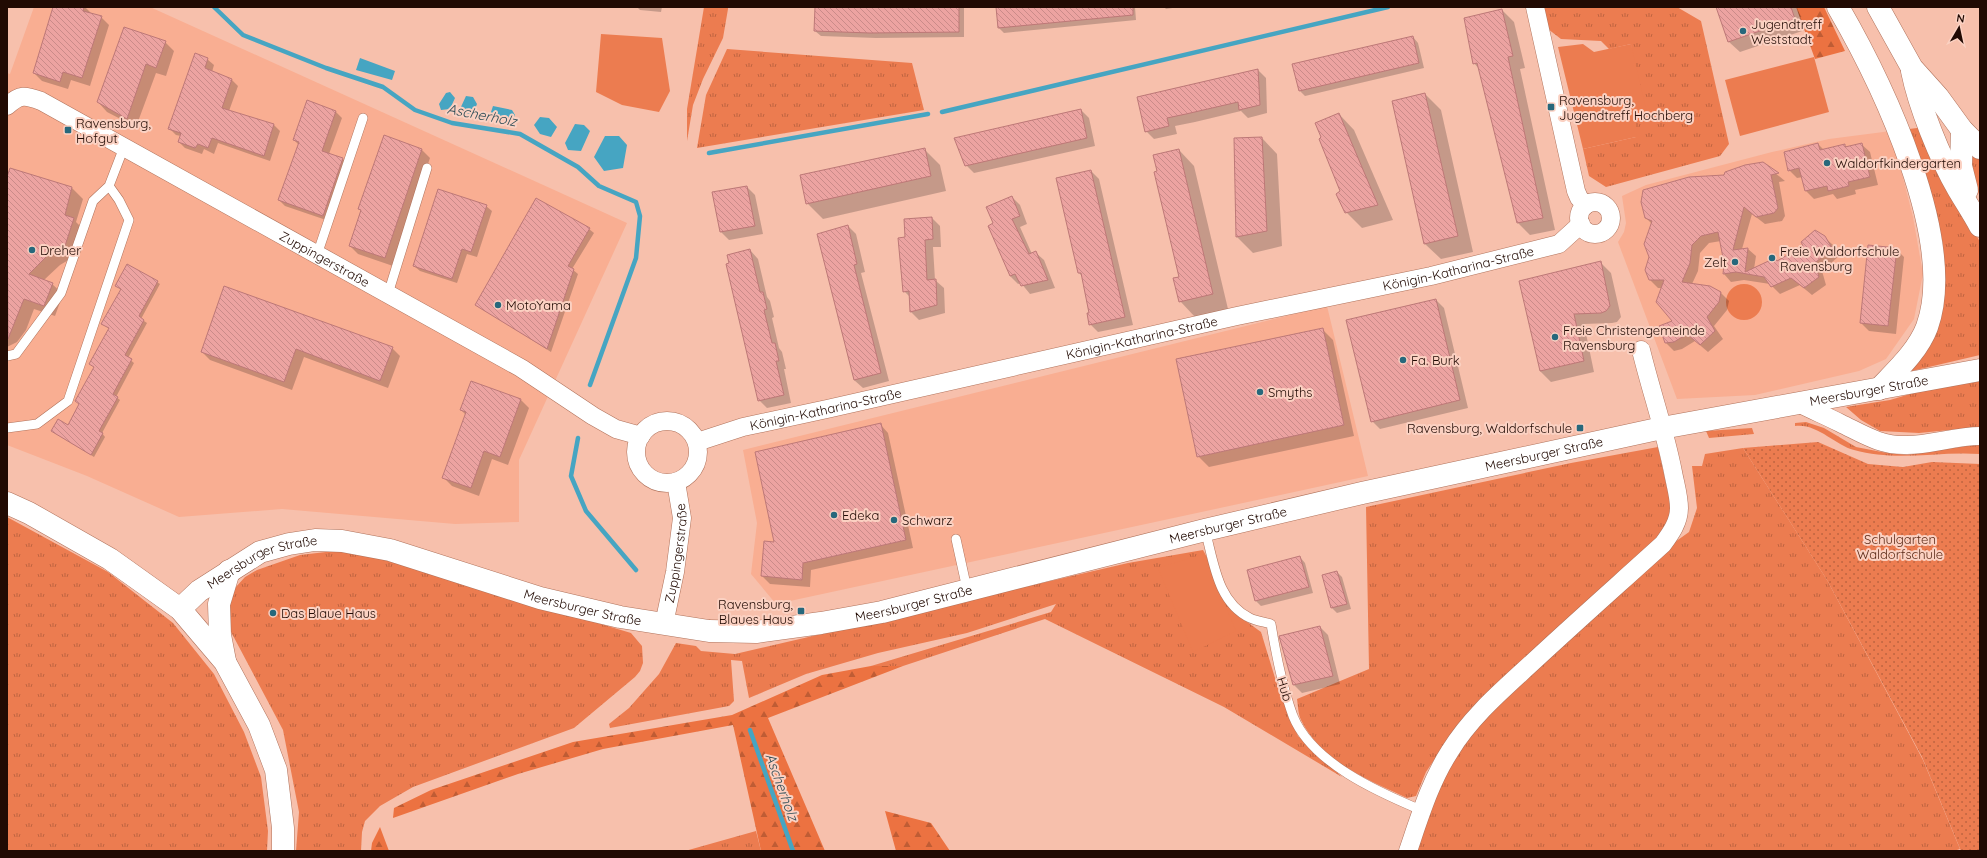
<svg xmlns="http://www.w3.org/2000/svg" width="1987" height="858" viewBox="0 0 1987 858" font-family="Quicksand,sans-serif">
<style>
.built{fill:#f9ae92}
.grass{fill:url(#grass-tufts)}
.forest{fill:url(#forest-firs)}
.park{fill:#ec7c50}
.garden{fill:url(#garden-dots)}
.water{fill:#46a5c2}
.shadow{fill:#0003}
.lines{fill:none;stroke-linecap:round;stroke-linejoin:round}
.stream{stroke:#46a5c2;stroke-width:4.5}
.building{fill:url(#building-back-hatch);stroke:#bd7877}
.lane-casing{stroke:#b0725b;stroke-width:10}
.street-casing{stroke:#b0725b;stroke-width:19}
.secondary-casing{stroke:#b0725b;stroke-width:23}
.lane{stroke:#fff;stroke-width:9}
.street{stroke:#fff;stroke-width:18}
.secondary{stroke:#fff;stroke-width:22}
.poi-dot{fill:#27687c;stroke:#fbd1c2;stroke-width:1.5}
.labels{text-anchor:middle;stroke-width:4;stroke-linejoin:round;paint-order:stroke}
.poi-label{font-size:13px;fill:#210a03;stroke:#fbd1c2;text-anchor:start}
.street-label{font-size:13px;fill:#210a03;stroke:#fbd1c2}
.park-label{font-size:13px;fill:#5b2a17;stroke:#fbd1c2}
.water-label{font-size:14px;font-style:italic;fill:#2f4d57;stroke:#fbd1c2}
</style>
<defs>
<pattern id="grass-tufts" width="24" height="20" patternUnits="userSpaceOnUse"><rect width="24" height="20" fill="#ec7c50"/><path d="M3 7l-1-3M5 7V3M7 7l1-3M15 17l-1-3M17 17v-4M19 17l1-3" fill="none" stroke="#bf6440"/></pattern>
<pattern id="forest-firs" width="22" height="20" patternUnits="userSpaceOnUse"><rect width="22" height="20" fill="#ec7241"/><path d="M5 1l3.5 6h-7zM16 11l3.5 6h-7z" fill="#bf5c34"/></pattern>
<pattern id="garden-dots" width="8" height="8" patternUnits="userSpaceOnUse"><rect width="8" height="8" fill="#ec7c50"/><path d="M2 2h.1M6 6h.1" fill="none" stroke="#bf6440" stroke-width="1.8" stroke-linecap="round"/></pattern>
<pattern id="building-back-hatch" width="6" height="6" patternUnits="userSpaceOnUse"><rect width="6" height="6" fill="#eca3a1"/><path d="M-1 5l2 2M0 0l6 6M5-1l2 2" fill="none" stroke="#ca8b89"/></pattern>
</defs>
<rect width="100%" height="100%" fill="#f7c0ac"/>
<path class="built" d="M34,7H150L627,223L519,460V522L455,524L282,509L179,517L87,476L7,445V73L10,74Z
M1891,131L1913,217L1923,274L1914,319L1886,359L1859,371L1755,395L1677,399L1618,242L1624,232L1626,223L1622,196L1646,185L1772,152L1829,139Z
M1327,306L1368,476L776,604L751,574L757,523L743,450Z"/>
<path class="grass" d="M704,7H728V9L723,38L703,79L693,105L687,141V109Z
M1543,7H1677L1701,21L1729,144L1720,156L1606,187L1589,176L1583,149L1636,137L1631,44L1609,49L1601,41L1561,39L1548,29Z
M727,49L912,63L924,110L697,148L706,95Z
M1925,127L1964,213L1980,242V355L1899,374L1944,275L1943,244L1934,209L1909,129Z
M1967,146L1980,158V197L1968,166Z
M1980,373V427L1919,433L1880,431L1861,420L1846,407L1890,400Z
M1806,422L1824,428L1856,447L1887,453L1907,455L1980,444V454C1938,451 1896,462 1854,450C1835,445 1817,423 1795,426V423Z
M1752,428L1754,434L1709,438L1706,431Z
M1658,447L1671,506L1670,526L1458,724L1426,772L1416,796L1407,798C1368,780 1321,761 1301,720C1298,714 1298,705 1297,699L1369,669L1366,507L1571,463Z
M1743,448L1827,580L1923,760L1960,849L1954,851H1414L1427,810L1467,736L1668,547L1689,532L1697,508L1692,466H1702L1705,454Z
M7,517L108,572L173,623L214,674L244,732L261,777L268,831L267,851H7Z
M343,550L384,559L631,633L642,646L643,663L640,671L635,677L574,728L413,787L380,806L365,821L362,832L361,851H296L299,812L283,730L230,630L229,601L235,588L245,577L257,570L300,555Z
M1203,550L1239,616L1261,632L1279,691L1298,736L1342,777L1224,707L1045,619L903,666H871L1051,612L1056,604L967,633L878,653L806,674L749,698L742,661L731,660L734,701L729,706L610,728L609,724L629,708L659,674L676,643L696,646L701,651L735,654L1128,563Z
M756,831L761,851H685Z"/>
<path class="forest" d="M1796,7H1824L1845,51L1815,59Z
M871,666H903L768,718L825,851H761L733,725L603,749L518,774L393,818L394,808L431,790L573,742L732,715L822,675Z
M885,811L931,823L950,851H896Z
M380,827L389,851H371L372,843Z"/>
<path class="park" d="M601,34L662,38L670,91L659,112L622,105L596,92Z
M1583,44L1594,52L1631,44L1648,118L1636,122V137L1583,149L1558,47Z
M1814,57L1829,112L1740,136L1725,80Z
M1726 302a18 18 0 1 1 36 0a18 18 0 1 1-36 0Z
M1204,554L1236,631L1193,652L1158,568Z"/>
<path class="garden" d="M1818,442L1868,464L1903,467L1932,462L1980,464V851H1961L1922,757L1827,580L1743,448Z"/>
<path class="water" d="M360,58L395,71L392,80L356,70Z
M450,92L455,98L450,109L441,110L439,104L446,93Z
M466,96L473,97L477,104L473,114L464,113L460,109Z
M493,106L512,110L515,115L512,121L492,117L491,112Z
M540,117L549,118L557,127L551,137L540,134L534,125Z
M575,124L584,125L590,131L581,151L568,150L565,143Z
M605,136H619L627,145L623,168L604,171L594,157Z"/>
<path class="shadow" d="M54,7H85L92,14L101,17L109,25L90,86L71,80L68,89L42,81L34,73Z
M637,7H662L661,12L640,10Z
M816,7H964V37L876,38L821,36L815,31Z
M997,7H1135L1136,20L1004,33L998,27Z
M1164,7H1179L1166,9Z
M1717,7H1797L1805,30L1740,52L1729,42Z
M1502,10L1514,22L1525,68L1520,69L1555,230L1530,235L1518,223L1479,69L1474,63Z
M1413,37L1418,43L1424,68L1305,96L1300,91Z
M165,42L174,51L166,76L156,73L136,127L107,112L98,102Z
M207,59L214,65L212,72L232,80L238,86L229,111L274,125L280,131L270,161L218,143L214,154L204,149L202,154L185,148L179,142L181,136L176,135L170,129Z
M1258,70L1266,78L1267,113L1248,118L1241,111L1195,122L1175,126L1177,134L1154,139L1146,131L1139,98Z
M1425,94L1441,110L1473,252L1441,259L1425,244Z
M1081,110L1089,118L1095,146L974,173L966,165Z
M336,112L342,118L329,154L343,159L349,165L329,221L285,206L279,200L299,145L294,140Z
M1339,114L1354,130L1393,220L1362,228L1346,212L1342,191Z
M1262,138L1277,154L1282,246L1253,253L1237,237L1235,139Z
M1818,144L1824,150L1844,145L1847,147L1861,144L1870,152L1878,185L1855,190L1856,194L1837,199L1833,194L1814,199L1806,191L1803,177L1797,178L1789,170Z
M924,149L940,165L946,191L823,219L807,203Z
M422,150L430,158L393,266L358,254L350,246L361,211L359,209Z
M1179,150L1194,166L1228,309L1195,317L1180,301V278L1158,172Z
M1763,163L1785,181L1779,182L1785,216L1782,221L1765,224L1752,214L1742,249H1748L1756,256L1754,269L1777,262L1824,237L1833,245L1839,256L1822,271L1826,285L1812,295L1800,285L1780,294L1770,284L1744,280L1731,282L1724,274L1725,263L1721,241L1709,243L1700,253L1698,271L1692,284L1721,293L1729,301L1727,310L1714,326L1723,339L1708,352L1695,341L1682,349L1674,351L1666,343L1660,327L1674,321L1662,288H1658L1650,280L1652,224L1645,217L1725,176Z
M11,169L72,188L83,199L76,222L84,230L75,256L60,265L44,280L52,284L63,294L55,316L34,309L26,330L17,342L7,347V180Z
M1091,171L1099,179L1133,325L1098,332L1090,324V314L1083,277L1079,273Z
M747,187L755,195L763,234L729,240L721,232Z
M1012,197L1020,205L1027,224L1020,227L1032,254L1035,252L1044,260L1055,288L1030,294L1021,283L1018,284L1010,276L990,226L995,224Z
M486,206L492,211L477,257L467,254L457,283L420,271L414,266Z
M932,218L940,226L941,247H933L935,280L944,288L945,313L919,320L911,312L910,297L904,291L907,238Z
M848,226L856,234L865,272L861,273L889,381L863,388L854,380L818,234Z
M589,229L594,233L572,269L578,274L551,352L476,304Z
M1896,249L1904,257L1896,334L1869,331L1861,323Z
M750,250L758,259L767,297L770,301L774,317L772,318L779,348L782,352L786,369H784L791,403L767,408L759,400Z
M1600,262L1611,273L1621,317L1617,322L1612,323L1584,324L1594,372L1551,382L1540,371Z
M157,282L160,284L141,319L147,323L128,358L134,363L116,397L120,400L102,433L105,437L94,457L52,431L68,426L80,404L109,329L103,324L122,290L116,286Z
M225,288L392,348L400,356L388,388L304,357L292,390L210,360L202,352Z
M1436,300L1444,308L1468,408L1380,429L1372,421Z
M1322,329L1333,340L1354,436L1209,467L1198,456Z
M471,383L521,400L529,408L508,465L492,459L479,496L452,486L444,478L466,415L461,410Z
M880,424L888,433L913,548L811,570L810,587L770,584L762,576L775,543Z
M1300,557L1305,563L1313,593L1261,606L1256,601L1248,571Z
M1337,572L1342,577L1351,609L1337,613L1332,608Z
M1320,627L1328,635L1340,684L1302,693L1294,685Z"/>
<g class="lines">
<path class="stream" d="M214,7L243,35L326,68L383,87L415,110L452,123L520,134L578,167L599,186L636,202L640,216L636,258L590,385
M942,112L1388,7
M709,153L928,114
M578,438L571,476L586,511L636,570
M750,730L793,851"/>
</g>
<path class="building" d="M53,7H84L83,11L102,16L82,78L63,72L60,82L33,73Z
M815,7H959V32L870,33L814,31Z
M996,7H1133V15L998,28Z
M1716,7H1791L1795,19L1728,42Z
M1502,9L1513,56L1508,57L1543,218L1517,223L1477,63L1473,64L1464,18Z
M124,27L166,41L156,68L146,64L127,119L97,102Z
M1413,36L1419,63L1299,91L1292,64Z
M195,53L208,58L205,68L232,79L222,108L274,124L264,156L212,138L208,148L198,144L195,148L178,142L181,133L168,129Z
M1258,69L1260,105L1239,110L1238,102L1186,114L1167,118L1169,126L1145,132L1137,97Z
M1425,93L1458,236L1424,244L1392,101Z
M307,100L336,111L322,151L343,158L323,216L278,200L299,142L293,140Z
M1081,109L1087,138L965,166L954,138Z
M1339,113L1378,205L1345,213L1336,194L1340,191L1319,139L1321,137L1315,123Z
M384,135L422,149L385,258L349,246L361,210L358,209Z
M1262,137L1267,231L1236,237L1234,138Z
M1818,143L1820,150L1845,144V147L1862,143L1870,177L1848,182L1849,186L1828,191L1827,186L1805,191L1799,168L1788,171L1784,152Z
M925,148L931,176L806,204L800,175Z
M1179,149L1213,294L1179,302L1173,278L1179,277L1154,172L1157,171L1153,155Z
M1763,162L1779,173L1771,175L1778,208L1774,213L1756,217L1744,207L1733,250L1748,248L1745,272L1775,258L1777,261L1803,246L1801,242L1815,230L1825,236L1832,248L1815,263L1819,277L1804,288L1791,278L1771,287L1764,277L1736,272L1723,274L1724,263L1718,232L1701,236L1692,245L1690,263L1682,282L1710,286L1721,292L1719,302L1707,317L1715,331L1700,345L1687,334L1674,342L1665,343L1659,326L1672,321L1656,302L1664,280H1649L1645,270L1649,257L1644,244L1652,221L1645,218L1641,202L1643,190L1689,177L1724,175L1725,172L1745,165Z
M10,168L72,187L65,215L74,218L65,246L49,254L29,274L53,283L44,306L24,299L8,339L7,177Z
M1091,170L1125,317L1089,325L1087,313H1089L1081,273H1078L1056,178Z
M747,186L755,226L720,232L712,192Z
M438,189L487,205L471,252L462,249L452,279L413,266Z
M1012,196L1020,216L1012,219L1029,254L1036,251L1048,280L1021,286L1015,274L1010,276L988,226L993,223L986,207Z
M536,198L590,228L568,266L574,269L547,349L475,305Z
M932,217L933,239L925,240L927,280L936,279L937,305L910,312L909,291L903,292L898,238L905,237L904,219Z
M848,225L857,264L854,265L881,373L854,380L817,234Z
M1868,245L1897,248L1888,326L1860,323Z
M750,249L760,292H763L767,309L764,310L772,343H775L779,361H776L784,395L758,401L726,264L729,263L727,255Z
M1601,261L1610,306L1606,311L1601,313L1574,314L1584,361L1540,371L1519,281Z
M127,264L158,281L139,316L144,320L125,355L132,359L113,394L118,397L99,431L103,433L91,455L51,431L58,419L68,425L79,404L75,401L94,367L89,364L109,328L101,324L121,289L115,286Z
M224,286L393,347L380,381L296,349L284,382L201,352Z
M1436,299L1460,400L1371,422L1346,320Z
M1323,328L1344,425L1197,457L1176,359Z
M471,381L521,399L500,457L484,451L471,488L442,478L466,412L460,410Z
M881,423L906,540L803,563L802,580L761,576L764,541L774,542L755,452Z
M1300,556L1309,587L1255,601L1247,570Z
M1337,571L1347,604L1331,608L1322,575Z
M1320,626L1333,676L1293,685L1279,636Z"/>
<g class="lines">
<g class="lane-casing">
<path id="lane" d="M317,255L363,118
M388,294L427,168
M7,356L16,354L61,293L93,201L109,186L124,147
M7,428L37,424L68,401L129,220L119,200L109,186
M1205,530C1214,562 1217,602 1250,618C1256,621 1264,622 1271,624C1276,655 1282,686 1293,716C1312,763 1378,792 1421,810
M956,539L967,589"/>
</g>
<g class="street-casing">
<g id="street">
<path d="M1535,7L1576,191L1579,198L1586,205"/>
<path id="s1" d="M7,106C20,94 25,95 41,101L521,368L593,416L616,429L641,436"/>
<circle cx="1595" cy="218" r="16"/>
<path d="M1798,403C1812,410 1826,416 1840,423C1863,434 1880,446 1907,445C1931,445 1955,436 1980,436"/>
<circle cx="667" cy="452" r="31"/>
<path id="s2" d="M697,442L743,427L827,409L1237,316L1431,276L1559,244L1581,224"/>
<path id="s3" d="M664,624L675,572L682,518L676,482"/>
<path d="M1408,851C1420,816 1430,782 1450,751C1472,715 1505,688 1535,660C1577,621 1620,583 1663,544C1671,533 1679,522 1679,508C1679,496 1675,483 1673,472C1665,431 1651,391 1641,350"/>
</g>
</g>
<g class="secondary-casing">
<g id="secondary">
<path d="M1838,7C1882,83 1958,241 1927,327C1918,351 1896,371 1879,389"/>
<path d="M1878,7L1912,68L1938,97L1962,130L1980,148"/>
<path d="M1912,71C1919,106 1940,158 1958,189C1965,201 1973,213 1980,226"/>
<path d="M1962,130L1961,166L1967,190"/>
<path d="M7,503L29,513L110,559L180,609L225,662L259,725L276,770L283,828V851"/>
<path id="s4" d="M180,609L199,591L260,552L289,544L315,540L342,541L390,550L540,598L620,617L709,631L756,632L821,623L882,612L1205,530L1362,493L1662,428L1980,370"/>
<path d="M225,661L220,635L219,604L229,571"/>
</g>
</g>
<use href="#lane" class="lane"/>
<use href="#street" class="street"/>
<use href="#secondary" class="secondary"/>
</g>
<g class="poi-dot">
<circle cx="1743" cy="31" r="4"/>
<rect x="1547" y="103" width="8" height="8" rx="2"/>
<rect x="64" y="126" width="8" height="8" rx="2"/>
<circle cx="1827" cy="163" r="4"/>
<circle cx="32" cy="250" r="4"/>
<circle cx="1772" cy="258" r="4"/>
<circle cx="1735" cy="262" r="4"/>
<circle cx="498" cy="305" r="4"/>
<circle cx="1555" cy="337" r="4"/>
<circle cx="1403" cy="360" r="4"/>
<circle cx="1260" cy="392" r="4"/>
<rect x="1576" y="424" width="8" height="8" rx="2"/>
<circle cx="834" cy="515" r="4"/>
<circle cx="894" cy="520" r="4"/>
<rect x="797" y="607" width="8" height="8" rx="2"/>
<circle cx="273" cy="613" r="4"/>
</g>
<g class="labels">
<g class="poi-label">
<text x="1751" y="29">Jugendtreff<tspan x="1751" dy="15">Weststadt</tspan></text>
<text x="1559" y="105">Ravensburg,<tspan x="1559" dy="15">Jugendtreff Hochberg</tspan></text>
<text x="76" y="128">Ravensburg,<tspan x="76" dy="15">Hofgut</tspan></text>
<text x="1835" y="168">Waldorfkindergarten</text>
<text x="40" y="255">Dreher</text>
<text x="1780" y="256">Freie Waldorfschule<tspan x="1780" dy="15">Ravensburg</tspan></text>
<text x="1727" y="267" text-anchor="end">Zelt</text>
<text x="506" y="310">MotoYama</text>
<text x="1563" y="335">Freie Christengemeinde<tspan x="1563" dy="15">Ravensburg</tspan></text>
<text x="1411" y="365">Fa. Burk</text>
<text x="1268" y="397">Smyths</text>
<text x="1572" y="433" text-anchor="end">Ravensburg, Waldorfschule</text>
<text x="842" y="520">Edeka</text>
<text x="902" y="525">Schwarz</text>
<text x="793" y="609" text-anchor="end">Ravensburg,<tspan x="793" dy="15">Blaues Haus</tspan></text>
<text x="281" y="618">Das Blaue Haus</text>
</g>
<g class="street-label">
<text dy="5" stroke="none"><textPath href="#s1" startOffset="362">Zuppingerstraße</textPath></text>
<text dy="5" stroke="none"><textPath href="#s2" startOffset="781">Königin-Katharina-Straße</textPath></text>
<text dy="5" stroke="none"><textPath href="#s2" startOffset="457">Königin-Katharina-Straße</textPath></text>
<text dy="5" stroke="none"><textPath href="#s4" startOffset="1747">Meersburger Straße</textPath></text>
<text dy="5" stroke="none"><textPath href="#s2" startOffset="133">Königin-Katharina-Straße</textPath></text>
<text dy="5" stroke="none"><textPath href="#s4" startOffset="1416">Meersburger Straße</textPath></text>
<text dy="5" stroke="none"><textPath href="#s4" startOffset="1092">Meersburger Straße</textPath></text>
<text dy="5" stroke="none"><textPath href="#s3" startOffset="72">Zuppingerstraße</textPath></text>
<text dy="5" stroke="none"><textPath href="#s4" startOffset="97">Meersburger Straße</textPath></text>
<text dy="5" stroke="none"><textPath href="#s4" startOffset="768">Meersburger Straße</textPath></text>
<text dy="5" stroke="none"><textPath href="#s4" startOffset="432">Meersburger Straße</textPath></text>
<text transform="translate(1285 689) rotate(72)" y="5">Hub</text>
</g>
<g class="park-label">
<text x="1900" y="544">Schulgarten<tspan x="1900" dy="15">Waldorfschule</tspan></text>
</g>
<g class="water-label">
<text transform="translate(482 115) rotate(11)" y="5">Ascherholz</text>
<text transform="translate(782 787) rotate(70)" y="5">Ascherholz</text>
</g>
</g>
<rect width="1987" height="858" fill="none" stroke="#210a03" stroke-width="16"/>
<g transform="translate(1959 28) rotate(9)" stroke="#fbd1c2" stroke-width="3" paint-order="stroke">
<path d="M0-3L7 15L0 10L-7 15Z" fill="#210a03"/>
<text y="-6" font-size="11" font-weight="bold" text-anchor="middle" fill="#210a03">N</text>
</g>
</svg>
